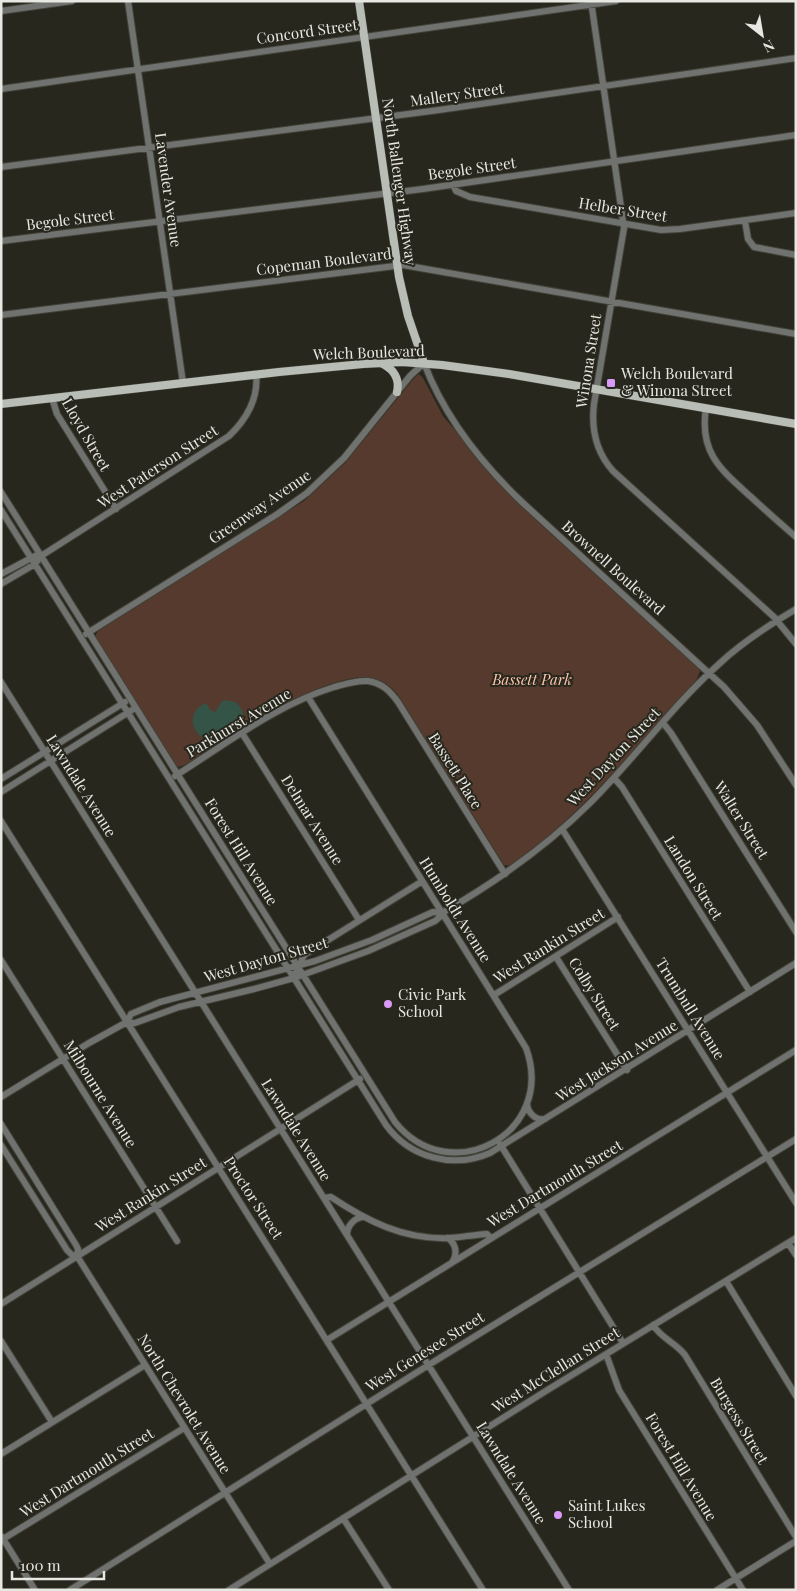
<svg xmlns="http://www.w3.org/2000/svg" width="797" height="1591" viewBox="0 0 797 1591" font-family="'Playfair Display',serif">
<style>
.green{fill:#553a2d}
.water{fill:#345447}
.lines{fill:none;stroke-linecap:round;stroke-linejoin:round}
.minor-casing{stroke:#434239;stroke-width:8}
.major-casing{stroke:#434239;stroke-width:9}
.minor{stroke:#6f726e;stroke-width:6}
.major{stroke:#b8beb5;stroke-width:8}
.poi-dot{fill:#d99af7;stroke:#28271e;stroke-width:2}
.labels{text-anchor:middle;stroke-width:4;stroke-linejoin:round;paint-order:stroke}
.street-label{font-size:15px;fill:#e8e8e2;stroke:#28271e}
.poi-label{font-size:15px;fill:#e8e8e2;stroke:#28271e;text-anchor:start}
.park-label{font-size:15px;font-style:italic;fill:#fec5ac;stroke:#28271e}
</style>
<rect width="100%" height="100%" fill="#28271e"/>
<path class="green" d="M419,374L423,378L443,416L508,492L538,522L698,667L700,671L697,679C638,744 583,814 511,866L504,865L398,695C391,686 382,679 370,678C332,672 260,718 228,738C213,748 196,762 179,767L175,765L95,636L98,631L304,501L345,463L414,378Z"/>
<path class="water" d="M223,700L236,702C241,708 245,714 243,722L224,734L215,742C194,741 182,713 206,703L210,710L215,712Z"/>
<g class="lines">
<g class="minor-casing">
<path id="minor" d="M128,1L183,383
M591,1L624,228L594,404C591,429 596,452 613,471L774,617L796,644
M1,11L72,1
M1,89L616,1
M1,167L439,110L796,58
M453,184L456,191L470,197L661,230L680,229L796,213
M745,221L748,239L754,247L796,255
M1,241L423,189L796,135
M1,315L403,265L796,334
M52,398L57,414L116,509
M706,408C699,452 720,469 750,496C765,510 781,524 796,537
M1,492L395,1122C450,1191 557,1133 526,1048L308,697
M1,510L386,1125C410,1158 453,1169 490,1153L796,963
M1,574L35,556
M1,584L35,564L41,556L229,436C246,420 259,398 256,374
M86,634L276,515L307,493L344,458L410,376L424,363C444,416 482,464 523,503L724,687L757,725L796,785
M1,682L569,1590
M663,723L671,733L796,932
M242,733L359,920
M175,776C226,744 276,705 334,687C345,684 356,680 368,681C382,683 390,691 398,702L505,874
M614,778L622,787L750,992
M1,779L125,702
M1,792L132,710
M1,821L483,1590
M562,829L796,1203
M556,957L627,1070
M1,960L177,1241
M294,978L304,955L421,882
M494,995L618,917
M127,1022L131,1014L160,1002L315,961L372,940L433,912L442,913
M1,1097L89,1043L127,1022L135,1023L179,1007L254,989L294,978L368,951L435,921L441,916L442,913C496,882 546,847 590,803C635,758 672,706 719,664C742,642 769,625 796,609
M527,1104C528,1113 536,1121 545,1119
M1,1124L76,1245L78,1249L77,1256
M500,1144L623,1343
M1,1145L67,1250L72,1255L77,1256L270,1564
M324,1198L331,1197C367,1221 404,1240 449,1238C461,1237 474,1235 487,1234L491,1238
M347,1235C347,1226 354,1218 363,1217
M448,1238C455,1243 458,1252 453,1261
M788,1243L796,1255
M726,1281L796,1396
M1,1304L360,1079
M653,1325C661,1338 676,1343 685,1355L796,1537
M327,1340L796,1050
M1,1341L52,1422
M606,1354L619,1390L743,1590
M1,1454L145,1365
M343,1518L389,1590
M2,1537L35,1590
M3,1539L184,1428
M70,1590L435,1361L796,1139
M229,1590L549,1389L796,1238
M717,1590L796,1541"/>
</g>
<g class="major-casing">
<path id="major" d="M359,1L399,277L408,316L424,363
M381,363C394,369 400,379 397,392
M1,404L279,372L363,364L402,362L442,365L509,374L796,424"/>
</g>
<use href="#minor" class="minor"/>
<use href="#major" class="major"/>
</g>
<g class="poi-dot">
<rect x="606" y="378" width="10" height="10" rx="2.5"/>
<circle cx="388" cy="1004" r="5"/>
<circle cx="558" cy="1515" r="5"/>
</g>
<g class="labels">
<g class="street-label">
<text transform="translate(307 32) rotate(-8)" y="5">Concord Street</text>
<text transform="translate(457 95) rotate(-8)" y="5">Mallery Street</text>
<text transform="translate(472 169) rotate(-8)" y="5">Begole Street</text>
<text transform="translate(399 182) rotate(82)" y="5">North Ballenger Highway</text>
<text transform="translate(168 190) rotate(82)" y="5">Lavender Avenue</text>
<text transform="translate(623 210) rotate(9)" y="5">Helber Street</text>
<text transform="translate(70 220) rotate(-7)" y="5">Begole Street</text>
<text transform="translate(324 262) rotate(-7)" y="5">Copeman Boulevard</text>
<text transform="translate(369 353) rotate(-2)" y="5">Welch Boulevard</text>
<text transform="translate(589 361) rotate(-81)" y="5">Winona Street</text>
<text transform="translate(86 435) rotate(60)" y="5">Lloyd Street</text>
<text transform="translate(158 467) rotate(-33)" y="5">West Paterson Street</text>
<text transform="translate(260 507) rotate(-34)" y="5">Greenway Avenue</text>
<text transform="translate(613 568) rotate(42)" y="5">Brownell Boulevard</text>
<text transform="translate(239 723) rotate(-31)" y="5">Parkhurst Avenue</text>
<text transform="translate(614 757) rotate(-47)" y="5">West Dayton Street</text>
<text transform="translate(455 771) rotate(58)" y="5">Bassett Place</text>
<text transform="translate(81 786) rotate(58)" y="5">Lawndale Avenue</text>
<text transform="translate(312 820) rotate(58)" y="5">Delmar Avenue</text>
<text transform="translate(741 820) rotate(58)" y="5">Walter Street</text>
<text transform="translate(241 852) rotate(58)" y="5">Forest Hill Avenue</text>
<text transform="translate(693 878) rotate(58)" y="5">Landon Street</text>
<text transform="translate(455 910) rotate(58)" y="5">Humboldt Avenue</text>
<text transform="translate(549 946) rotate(-32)" y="5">West Rankin Street</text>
<text transform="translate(266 960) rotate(-16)" y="5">West Dayton Street</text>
<text transform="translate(594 994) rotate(58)" y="5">Colby Street</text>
<text transform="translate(690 1009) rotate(58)" y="5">Trumbull Avenue</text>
<text transform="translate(617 1061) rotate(-32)" y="5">West Jackson Avenue</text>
<text transform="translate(100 1094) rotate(58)" y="5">Milbourne Avenue</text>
<text transform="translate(296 1130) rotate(58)" y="5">Lawndale Avenue</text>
<text transform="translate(555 1184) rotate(-31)" y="5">West Dartmouth Street</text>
<text transform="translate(151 1195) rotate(-32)" y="5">West Rankin Street</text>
<text transform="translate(253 1198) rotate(57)" y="5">Proctor Street</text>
<text transform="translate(425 1352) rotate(-32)" y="5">West Genesee Street</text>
<text transform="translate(556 1370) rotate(-32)" y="5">West McClellan Street</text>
<text transform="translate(184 1404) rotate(58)" y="5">North Chevrolet Avenue</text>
<text transform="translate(739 1421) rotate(59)" y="5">Burgess Street</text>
<text transform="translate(681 1467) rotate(59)" y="5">Forest Hill Avenue</text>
<text transform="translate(87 1473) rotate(-32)" y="5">West Dartmouth Street</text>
<text transform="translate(511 1473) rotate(58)" y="5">Lawndale Avenue</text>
</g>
<g class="poi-label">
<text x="621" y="379">Welch Boulevard<tspan x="621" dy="17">&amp; Winona Street</tspan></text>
<text x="398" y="1000">Civic Park<tspan x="398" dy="17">School</tspan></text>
<text x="568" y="1511">Saint Lukes<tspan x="568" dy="17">School</tspan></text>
</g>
<g class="park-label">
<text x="532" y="685">Bassett Park</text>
</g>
</g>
<rect width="797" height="1591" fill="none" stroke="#e8e8e2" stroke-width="5"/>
<g transform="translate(762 35) rotate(149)" stroke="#28271e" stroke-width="4" paint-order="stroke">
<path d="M0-4L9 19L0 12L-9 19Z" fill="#e8e8e2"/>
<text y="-8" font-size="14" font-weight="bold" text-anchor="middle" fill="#e8e8e2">N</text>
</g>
<path d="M12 1571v8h92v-8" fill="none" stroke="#e8e8e2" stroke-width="2.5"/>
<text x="20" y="1571" font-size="15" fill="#e8e8e2" stroke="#28271e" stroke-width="4" paint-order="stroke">100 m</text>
</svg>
